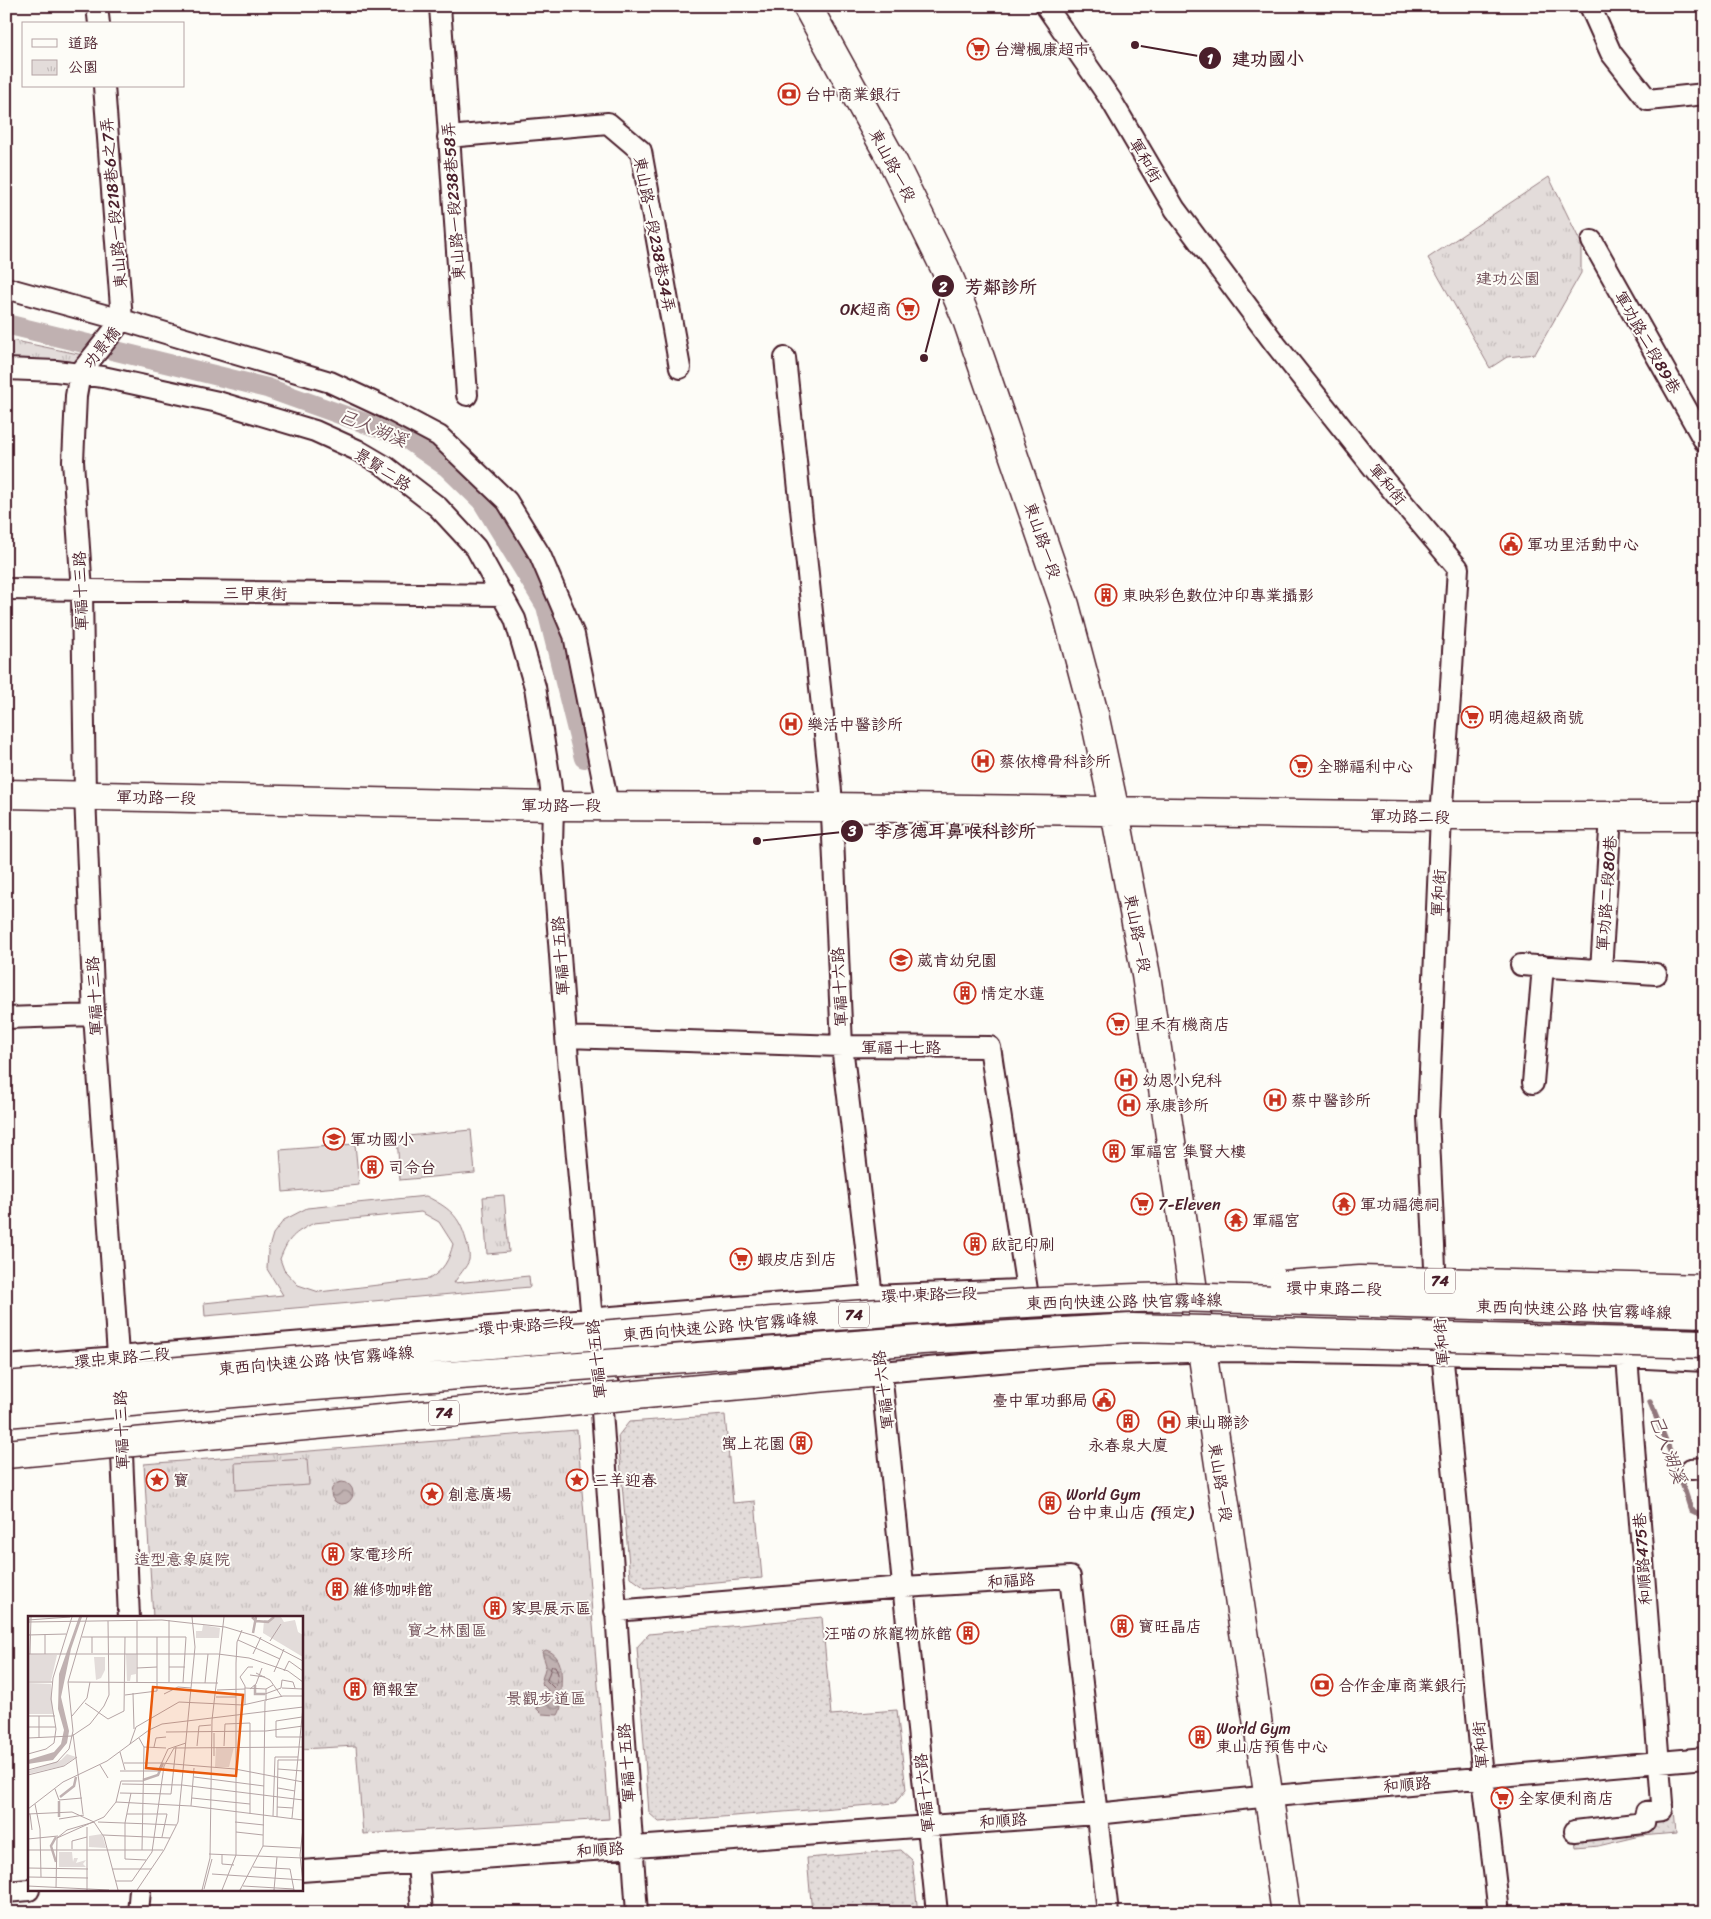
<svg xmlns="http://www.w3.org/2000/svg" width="1711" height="1919" viewBox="0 0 1711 1919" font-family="Sriracha,'LXGW WenKai TC','Klee One',sans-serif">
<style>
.grass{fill:url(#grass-dots);stroke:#967e82}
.park{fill:url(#park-tufts);stroke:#967e82}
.pitch{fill:#e3dcda;stroke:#967e82;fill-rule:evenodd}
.water{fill:url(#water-waves);stroke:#91777b}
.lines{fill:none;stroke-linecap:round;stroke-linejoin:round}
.shore{stroke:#795961;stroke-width:1}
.stream{stroke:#91777b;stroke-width:5.5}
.canal{stroke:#c0b1b1;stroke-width:20}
.minor-casing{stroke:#4a1f2b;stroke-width:24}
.secondary-casing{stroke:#4a1f2b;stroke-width:31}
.minor{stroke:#fdfcf7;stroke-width:20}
.secondary{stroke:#fdfcf7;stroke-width:28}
.trunk-bridge-casing{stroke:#4a1f2b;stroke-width:31;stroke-linecap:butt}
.trunk-bridge{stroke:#fdfcf7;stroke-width:28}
.labels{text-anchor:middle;stroke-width:4;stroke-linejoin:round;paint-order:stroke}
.shield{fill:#fdfcf7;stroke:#806168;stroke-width:1}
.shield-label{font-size:15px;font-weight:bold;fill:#4a1f2b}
.poi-label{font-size:16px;fill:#4a1f2b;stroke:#fdfcf7;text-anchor:start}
.street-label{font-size:16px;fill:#4a1f2b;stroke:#fdfcf7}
.park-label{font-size:16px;fill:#704e57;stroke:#fdfcf7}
.water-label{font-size:18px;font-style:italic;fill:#73525a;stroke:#fdfcf7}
.inset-river{fill:none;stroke:#c0b1b1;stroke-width:2.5}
.inset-road{fill:none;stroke:#b5a4a5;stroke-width:1}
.view{fill:#e8590c;fill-opacity:0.15;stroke:#e8590c;stroke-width:2.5}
.inset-edge{fill:none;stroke:#4a1f2b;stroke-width:2.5}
.leader{fill:none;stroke:#4a1f2b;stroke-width:2}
.callout-dot{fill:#4a1f2b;stroke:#fdfcf7;stroke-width:2}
.mark-label{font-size:15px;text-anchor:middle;font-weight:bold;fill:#fff}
.callout-label{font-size:18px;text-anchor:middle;font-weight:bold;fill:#4a1f2b;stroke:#fdfcf7;stroke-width:4;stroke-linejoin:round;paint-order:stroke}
</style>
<defs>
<pattern id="grass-dots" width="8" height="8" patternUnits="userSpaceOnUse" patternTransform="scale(1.25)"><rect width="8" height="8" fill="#e3dcda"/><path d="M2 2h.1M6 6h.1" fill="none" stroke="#c4bcbb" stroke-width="1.8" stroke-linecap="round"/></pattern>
<pattern id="park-tufts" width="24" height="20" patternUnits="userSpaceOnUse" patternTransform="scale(1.25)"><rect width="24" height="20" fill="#e3dcda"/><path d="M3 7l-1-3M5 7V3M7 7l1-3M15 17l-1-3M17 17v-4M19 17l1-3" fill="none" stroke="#c4bcbb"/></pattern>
<pattern id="water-waves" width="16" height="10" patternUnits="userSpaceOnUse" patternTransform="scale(1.25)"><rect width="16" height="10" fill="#c0b1b1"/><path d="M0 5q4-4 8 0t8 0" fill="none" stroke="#9e8f90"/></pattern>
</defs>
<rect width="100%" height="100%" fill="#fdfcf7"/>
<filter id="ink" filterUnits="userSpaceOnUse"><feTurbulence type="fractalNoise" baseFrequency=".02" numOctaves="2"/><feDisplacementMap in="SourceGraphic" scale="10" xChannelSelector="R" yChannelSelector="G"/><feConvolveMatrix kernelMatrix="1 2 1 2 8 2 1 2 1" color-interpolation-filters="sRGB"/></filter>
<g filter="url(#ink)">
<path class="grass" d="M725,1415L733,1503L755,1501L762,1578L645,1588L630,1577L618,1436L629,1422Z
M822,1617L831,1715L897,1710L906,1790L895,1803L659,1822L649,1813L637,1647L649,1634Z
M1674,1809L1676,1833L1641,1836L1598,1846L1576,1848L1574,1826L1634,1819L1633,1813Z
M901,1850L912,1860L918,1913H812L807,1858Z"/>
<path class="park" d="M1549,177L1581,243V273L1535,354L1507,357L1490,368L1428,258Z
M6,339L88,356L98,366L97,375H6Z
M504,1195L509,1252L487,1254L483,1197Z
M577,1430L609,1819L363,1834L356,1746L301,1749V1618H153L144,1464Z"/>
<path class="pitch" d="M471,1130L475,1173L400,1180L397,1137Z
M355,1144L359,1185L283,1192L280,1150Z
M426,1196C449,1208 459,1215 466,1240C468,1246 470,1254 469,1260C467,1267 458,1276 454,1283L529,1276L530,1287L205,1316L204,1303L283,1295L267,1269L268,1251L273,1234L284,1220L307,1208ZM421,1212L439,1222L453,1244C449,1260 444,1270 429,1279L319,1292L298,1285L284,1270L280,1259C288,1238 294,1233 314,1223Z
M307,1459L309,1485L236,1490L235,1463Z"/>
<path class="water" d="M331 1493a11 11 0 1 1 22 0a11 11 0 1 1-22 0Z
M546,1650C565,1656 561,1677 561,1692C560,1701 563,1707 558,1715L542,1714L536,1708C542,1702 548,1697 548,1690L541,1683L546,1665L542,1652Z"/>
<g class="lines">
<path class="shore" d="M552,1666H555L558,1674L556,1686L554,1688L547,1681Z"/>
<path class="stream" d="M1650,1402L1679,1473L1691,1510L1705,1517"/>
<path class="canal" d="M6,324L267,388L404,437L447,467L482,501L546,606L584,758"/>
<g class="minor-casing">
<path id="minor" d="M97,6L99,24
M440,6L467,395
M1046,6L1111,100L1175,209L1276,345L1377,472L1458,568L1451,685L1441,816L1428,1117L1436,1289L1483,1777L1499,1913
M1590,6L1611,53L1648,100L1705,94
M104,86L122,320
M448,137L608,123L641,151L680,368
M1592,241L1705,442
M6,288L122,320L330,382L388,409L439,436L507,501L540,555L574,635L608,805
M785,358L831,791L842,1046L881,1372L937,1913
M6,369L56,371L103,377L218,402L315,431L357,450L386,467L438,507L476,548L515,619L535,687L550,781L553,806L552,846L566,1037L598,1385L602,1411L637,1913
M6,589L503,595
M1521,965L1656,974
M1601,970L1611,816
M6,1018L94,1015
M566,1037L842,1046L990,1047L1027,1290
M1533,1083L1543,966
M1627,1357L1662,1803
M6,1366L871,1296L1019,1290
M119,1369L94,1015L85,795L82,591L73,461L76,396L80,373L122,320
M868,1371L881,1372L1082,1355L1223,1351L1627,1357L1705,1361
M121,1430L129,1618
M6,1436L609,1384
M1691,1469L1705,1468
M615,1611L904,1587L1070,1577L1108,1913
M1575,1831L1644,1823L1646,1812L1662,1810V1806
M418,1864L422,1913
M301,1871L1096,1814L1251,1798L1705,1758
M6,1892L29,1890
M138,1913L140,1890"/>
</g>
<g class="secondary-casing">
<path id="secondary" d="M807,6L894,164L945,268L967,320L1065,605L1094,714L1115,812L1146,975L1286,1913
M6,794L553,806L830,807L1441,816H1705"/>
</g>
<use href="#minor" class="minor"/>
<use href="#secondary" class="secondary"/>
<g class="trunk-bridge-casing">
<path id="trunk-bridge" d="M1284,1285L1360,1280L1705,1289
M6,1386C253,1365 499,1342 746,1323C889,1312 1032,1300 1175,1297L1705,1313
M6,1413L302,1387L922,1340L1132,1328L1705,1344
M6,1454L881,1372"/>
</g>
<use href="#trunk-bridge" class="trunk-bridge"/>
</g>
</g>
<defs>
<g id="supermarket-ring" transform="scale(1.125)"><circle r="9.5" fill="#fdfcf7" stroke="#c8321e" stroke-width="1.5"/><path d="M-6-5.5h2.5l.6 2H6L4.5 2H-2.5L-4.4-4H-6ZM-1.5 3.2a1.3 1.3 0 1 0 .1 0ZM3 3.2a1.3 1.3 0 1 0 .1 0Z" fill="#c8321e"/></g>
<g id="bank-ring" transform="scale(1.125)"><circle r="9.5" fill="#fdfcf7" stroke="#c8321e" stroke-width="1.5"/><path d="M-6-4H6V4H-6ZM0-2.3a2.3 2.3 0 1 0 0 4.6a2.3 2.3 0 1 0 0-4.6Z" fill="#c8321e"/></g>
<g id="civic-ring" transform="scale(1.125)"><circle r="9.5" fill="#fdfcf7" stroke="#c8321e" stroke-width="1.5"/><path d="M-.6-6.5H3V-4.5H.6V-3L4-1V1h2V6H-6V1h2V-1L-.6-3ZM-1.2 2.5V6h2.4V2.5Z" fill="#c8321e"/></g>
<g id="building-ring" transform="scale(1.125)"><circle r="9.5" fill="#fdfcf7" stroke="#c8321e" stroke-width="1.5"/><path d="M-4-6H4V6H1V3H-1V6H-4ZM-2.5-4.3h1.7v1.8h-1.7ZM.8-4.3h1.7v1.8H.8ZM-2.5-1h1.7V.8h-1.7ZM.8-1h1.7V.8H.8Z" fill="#c8321e"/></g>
<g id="hospital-ring" transform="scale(1.125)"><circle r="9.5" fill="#fdfcf7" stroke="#c8321e" stroke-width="1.5"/><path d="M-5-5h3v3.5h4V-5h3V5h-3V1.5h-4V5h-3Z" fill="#c8321e"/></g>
<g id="school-ring" transform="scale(1.125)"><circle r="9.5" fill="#fdfcf7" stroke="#c8321e" stroke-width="1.5"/><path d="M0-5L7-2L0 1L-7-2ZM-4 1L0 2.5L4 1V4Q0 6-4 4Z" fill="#c8321e"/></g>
<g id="temple-ring" transform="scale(1.125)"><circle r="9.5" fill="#fdfcf7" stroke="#c8321e" stroke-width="1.5"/><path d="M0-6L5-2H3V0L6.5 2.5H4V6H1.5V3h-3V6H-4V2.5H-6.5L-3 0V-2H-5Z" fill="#c8321e"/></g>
<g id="sight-ring" transform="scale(1.125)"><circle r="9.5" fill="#fdfcf7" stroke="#c8321e" stroke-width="1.5"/><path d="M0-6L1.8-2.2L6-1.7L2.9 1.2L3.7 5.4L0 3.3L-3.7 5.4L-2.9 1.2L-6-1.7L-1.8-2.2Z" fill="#c8321e"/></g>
</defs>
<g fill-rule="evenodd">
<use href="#supermarket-ring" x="978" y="49"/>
<use href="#bank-ring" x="789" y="94"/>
<use href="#supermarket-ring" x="908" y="309"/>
<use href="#civic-ring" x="1511" y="544"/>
<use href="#building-ring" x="1106" y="595"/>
<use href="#supermarket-ring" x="1472" y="717"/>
<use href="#hospital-ring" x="791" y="724"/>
<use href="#hospital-ring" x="983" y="761"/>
<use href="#supermarket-ring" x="1301" y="766"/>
<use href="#school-ring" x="901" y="960"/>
<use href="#building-ring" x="965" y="993"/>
<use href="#supermarket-ring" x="1118" y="1024"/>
<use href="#hospital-ring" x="1126" y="1080"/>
<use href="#hospital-ring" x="1275" y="1100"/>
<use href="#hospital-ring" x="1129" y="1105"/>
<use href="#school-ring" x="334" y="1139"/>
<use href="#building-ring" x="1114" y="1151"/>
<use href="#building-ring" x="372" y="1167"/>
<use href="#supermarket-ring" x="1142" y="1204"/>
<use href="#temple-ring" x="1344" y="1204"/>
<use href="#temple-ring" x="1236" y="1220"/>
<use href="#building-ring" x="975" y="1244"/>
<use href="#supermarket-ring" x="741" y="1259"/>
<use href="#civic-ring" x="1104" y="1400"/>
<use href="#building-ring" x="1128" y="1421"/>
<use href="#hospital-ring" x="1169" y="1422"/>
<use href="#building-ring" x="801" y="1443"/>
<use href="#sight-ring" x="157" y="1480"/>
<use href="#sight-ring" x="577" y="1480"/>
<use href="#sight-ring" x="432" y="1494"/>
<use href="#building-ring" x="1050" y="1503"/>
<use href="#building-ring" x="333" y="1554"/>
<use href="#building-ring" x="337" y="1589"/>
<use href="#building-ring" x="495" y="1608"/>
<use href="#building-ring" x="1122" y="1626"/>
<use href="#building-ring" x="968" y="1633"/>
<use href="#bank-ring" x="1322" y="1685"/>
<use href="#building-ring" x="355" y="1689"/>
<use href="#building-ring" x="1200" y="1737"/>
<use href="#supermarket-ring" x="1502" y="1798"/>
</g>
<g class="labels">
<g class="shield">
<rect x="1425" y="1268.5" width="30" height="25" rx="4"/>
<rect x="839" y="1302.5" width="30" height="25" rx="4"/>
<rect x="429" y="1400.5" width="30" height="25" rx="4"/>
</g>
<g class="shield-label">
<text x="1440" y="1286">74</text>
<text x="854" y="1320">74</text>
<text x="444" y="1418">74</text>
</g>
<g class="poi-label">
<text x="994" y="55">台灣楓康超市</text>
<text x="805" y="100">台中商業銀行</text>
<text x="892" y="315" text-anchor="end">OK超商</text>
<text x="1527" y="550">軍功里活動中心</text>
<text x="1122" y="601">東映彩色數位沖印專業攝影</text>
<text x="1488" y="723">明德超級商號</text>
<text x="807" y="730">樂活中醫診所</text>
<text x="999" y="767">蔡依樽骨科診所</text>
<text x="1317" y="772">全聯福利中心</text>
<text x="917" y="966">葳肯幼兒園</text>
<text x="981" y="999">情定水蓮</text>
<text x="1134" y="1030">里禾有機商店</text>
<text x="1142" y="1086">幼恩小兒科</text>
<text x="1291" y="1106">蔡中醫診所</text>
<text x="1145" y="1111">承康診所</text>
<text x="350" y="1145">軍功國小</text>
<text x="1130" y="1157">軍福宮 集賢大樓</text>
<text x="388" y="1173">司令台</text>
<text x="1158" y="1210">7-Eleven</text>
<text x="1360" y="1210">軍功福德祠</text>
<text x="1252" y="1226">軍福宮</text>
<text x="991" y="1250">啟記印刷</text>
<text x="757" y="1265">蝦皮店到店</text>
<text x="1088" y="1406" text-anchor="end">臺中軍功郵局</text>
<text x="1185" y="1428">東山聯診</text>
<text x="785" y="1449" text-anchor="end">寓上花園</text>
<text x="1128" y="1451" text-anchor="middle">永春泉大廈</text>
<text x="173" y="1486">寶</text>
<text x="593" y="1486">三羊迎春</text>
<text x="448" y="1500">創意廣場</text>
<text x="1066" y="1500">World Gym<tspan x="1066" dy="18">台中東山店 (預定)</tspan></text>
<text x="349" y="1560">家電珍所</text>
<text x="353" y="1595">維修咖啡館</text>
<text x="511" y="1614">家具展示區</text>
<text x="1138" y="1632">寶旺晶店</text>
<text x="952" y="1639" text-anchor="end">汪喵の旅寵物旅館</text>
<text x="1338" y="1691">合作金庫商業銀行</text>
<text x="371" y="1695">簡報室</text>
<text x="1216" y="1734">World Gym<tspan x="1216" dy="18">東山店預售中心</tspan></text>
<text x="1518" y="1804">全家便利商店</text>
</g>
<g class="street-label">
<text transform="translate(1146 160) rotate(60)" y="6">軍和街</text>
<text transform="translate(893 165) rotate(62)" y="6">東山路一段</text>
<text transform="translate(453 201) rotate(-94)" y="6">東山路一段238巷58弄</text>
<text transform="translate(113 203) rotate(-95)" y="6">東山路一段218巷6之7弄</text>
<text transform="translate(655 234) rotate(79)" y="6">東山路一段238巷34弄</text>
<text transform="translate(1648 342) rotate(60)" y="6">軍功路二段89巷</text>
<text transform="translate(101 347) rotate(-52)" y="6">功景橋</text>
<text transform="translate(383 469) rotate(33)" y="6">景賢二路</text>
<text transform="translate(1388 484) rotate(50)" y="6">軍和街</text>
<text transform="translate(1043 540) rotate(71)" y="6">東山路一段</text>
<text transform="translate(80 591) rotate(-92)" y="6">軍福十三路</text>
<text transform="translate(255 593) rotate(1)" y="6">三甲東街</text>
<text transform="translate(156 797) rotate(1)" y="6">軍功路一段</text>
<text x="561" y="811">軍功路一段</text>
<text transform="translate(1410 816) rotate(1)" y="6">軍功路二段</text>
<text transform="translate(1438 893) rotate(-87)" y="6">軍和街</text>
<text transform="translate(1606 893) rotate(-86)" y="6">軍功路二段80巷</text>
<text transform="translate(1138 933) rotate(79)" y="6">東山路一段</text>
<text transform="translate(560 956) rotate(-94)" y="6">軍福十五路</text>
<text transform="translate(839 987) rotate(-93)" y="6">軍福十六路</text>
<text transform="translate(94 996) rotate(-93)" y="6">軍福十三路</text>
<text x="901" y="1053">軍福十七路</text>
<text transform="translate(1334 1288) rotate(1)" y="6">環中東路二段</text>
<text transform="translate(929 1294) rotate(-2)" y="6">環中東路二段</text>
<text transform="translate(1124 1301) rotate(-1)" y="6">東西向快速公路 快官霧峰線</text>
<text transform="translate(1574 1309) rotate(2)" y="6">東西向快速公路 快官霧峰線</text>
<text transform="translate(526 1325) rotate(-4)" y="6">環中東路二段</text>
<text transform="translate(720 1326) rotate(-5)" y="6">東西向快速公路 快官霧峰線</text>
<text transform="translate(1441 1342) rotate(-95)" y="6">軍和街</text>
<text transform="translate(122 1357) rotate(-5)" y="6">環中東路二段</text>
<text transform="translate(596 1359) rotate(-96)" y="6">軍福十五路</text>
<text transform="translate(316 1360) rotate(-5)" y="6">東西向快速公路 快官霧峰線</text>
<text transform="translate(883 1390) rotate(-97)" y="6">軍福十六路</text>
<text transform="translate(121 1430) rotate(-92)" y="6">軍福十三路</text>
<text transform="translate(1221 1482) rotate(81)" y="6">東山路一段</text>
<text transform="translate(1642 1559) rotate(-94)" y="6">和順路475巷</text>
<text transform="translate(1011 1580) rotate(-4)" y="6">和福路</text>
<text transform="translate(1480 1745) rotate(-95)" y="6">軍和街</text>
<text transform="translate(626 1763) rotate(-94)" y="6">軍福十五路</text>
<text transform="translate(1407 1784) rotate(-5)" y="6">和順路</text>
<text transform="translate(924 1793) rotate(-96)" y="6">軍福十六路</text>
<text transform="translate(1003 1820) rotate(-4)" y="6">和順路</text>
<text transform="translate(600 1849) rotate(-4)" y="6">和順路</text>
</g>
<g class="park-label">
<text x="1508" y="284">建功公園</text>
<text x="182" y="1565">造型意象庭院</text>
<text x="447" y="1636">寶之林園區</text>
<text x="546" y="1704">景觀步道區</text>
</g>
<g class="water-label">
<text transform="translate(373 428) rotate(22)" y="6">己人湖溪</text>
<text transform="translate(1668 1449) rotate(69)" y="6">己人湖溪</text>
</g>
</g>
<g transform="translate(28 1616)">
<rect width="275" height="275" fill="#fdfcf7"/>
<path d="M0,67L23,68L25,98H0Z" fill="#e3dcda"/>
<path d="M246,1H253L256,6L267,4L270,16L275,19V41L235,17L236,4H244Z" fill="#e3dcda"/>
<path d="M175,9L192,12L191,22H168V15H174ZM0,38L29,39L23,65H0ZM98,38H108V58L103,59L102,65H99ZM188,131H206L201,151H187ZM39,138L48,141L35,150L0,158V155L33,144ZM74,218L78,232L61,231V220Z" fill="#e3dcda"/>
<path d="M66,41H77V54L73,62L68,64ZM31,236H44L45,246L46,242H50L48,247L58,244L55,248L58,251H31Z" fill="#e3dcda"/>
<path d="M51,1H54L43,33L33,81L41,115L39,127L25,144L0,148V144L26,136L33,128L36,114L30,93L31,58Z" fill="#c0b1b1"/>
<path class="inset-river" d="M224,1L228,5L240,6L246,1M225,17L228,1M227,69V78H237M115,164L130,159L135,147M32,181L46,170L48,161M31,201V185M28,221L23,230L28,246"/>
<path class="inset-road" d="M0,4L42,1M109,5V66M0,6L134,4L197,11L227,20L275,45M0,19L38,18M54,21H158L155,67M64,21V37M210,24L252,43M242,25L253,8M0,38H190L221,42L260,55L275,66M2,38L3,1M17,38V18M225,38L233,21M141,51H157M109,52L129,51M256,55L261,45L275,55M246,56L256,33M228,57L242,64L254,81M222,59L237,61M0,66H24M40,66L190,67M141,66V4M177,67L180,38M217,72L238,73M254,72L275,73M222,73L228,68L234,52M189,74L217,73M105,77L106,113M136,78L150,71L163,72M237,78L253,72L254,64L265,66L267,72M97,79L129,75V21M188,81H208M238,85V73L245,69M57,87L80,103L96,95L97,21M217,89V70L212,61L220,51H225M0,100H27M44,100L59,82L62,66M274,101L248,105V121H275M0,111H28M138,116L238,115L275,110M45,118L55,198M0,122L44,120L62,108L76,90L81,79L80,5M11,122V100M111,122L116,131L114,234M102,128L108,111L151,86L215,89L255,80H275M169,130L171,110L183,109M196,130L197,108L222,107V198M116,131L138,132M126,131L128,122L138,121M92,136L97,154M0,138L18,133L26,127L28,113L23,83L25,62L44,1M186,140V117M96,147H133M133,147L207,153L275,166M72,149L80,162M250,153L275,155M0,154L29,146L41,133L45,115L40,66L59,1M92,155H130L140,133L158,127M0,159L36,150L49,141M166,161L236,170M94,168L154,169L275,184M250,172L267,175M27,173L31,184L54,182M92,177L143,178L148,131M103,177L97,207V243L118,244M164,182L222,188M88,186L163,190L275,204M7,188L12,213L13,261M163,190L166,152M249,191L265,192M0,193L35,166L79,145L121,114L134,108L275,91M0,198L44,196L66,206L76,221L90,274M2,198L4,214M99,198H139L134,221M245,200L247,141H270M249,201L250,144H275M264,202L275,91M31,203L56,199M70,206L148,209M207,206L236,209M59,211V274M275,212L272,239L275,267M208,216L235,219M75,219L142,222M29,222L76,201L88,186L93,165H115M29,222L39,214L66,206M0,223L30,220M235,230L273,232M44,233V225L59,221M0,234H135M181,238L275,242M194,238V248L206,249M225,251L262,253L266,274M0,252L60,253M84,253H123M184,258L275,264M0,261L60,262M88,265H104L124,236L136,150L146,132L275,131M0,270L81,274M215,270L266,273M28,272L29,222M176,273L184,243M109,274L136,234L150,206L167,31L164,1M174,274L182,242L184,104L196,1M194,274L208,239V47L209,26L214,14M212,274L235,230L237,85M246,274L249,241"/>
<path class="view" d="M125,71L215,79L208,160L118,152Z"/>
<rect width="275" height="275" class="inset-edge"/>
</g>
<path class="leader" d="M1135 45L1210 58M924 358L943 286M757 841L852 831"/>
<g class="callout-dot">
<circle cx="1135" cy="45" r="5"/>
<circle cx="924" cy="358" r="5"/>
<circle cx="757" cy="841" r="5"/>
<circle cx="1210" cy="58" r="12"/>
<circle cx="943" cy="286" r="12"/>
<circle cx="852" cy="831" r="12"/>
</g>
<g class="mark-label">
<text x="1210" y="64">1</text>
<text x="943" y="292">2</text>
<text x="852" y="836">3</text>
</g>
<g class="callout-label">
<text x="1268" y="65">建功國小</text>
<text x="1001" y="293">芳鄰診所</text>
<text x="955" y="837">李彥德耳鼻喉科診所</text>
</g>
<rect width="1711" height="1919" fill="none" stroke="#fdfcf7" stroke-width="25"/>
<rect x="12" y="12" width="1686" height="1894" fill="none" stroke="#4a1f2b" stroke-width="2" filter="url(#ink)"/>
<rect x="22" y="22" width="162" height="65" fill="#fdfcf7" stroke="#b5a4a5"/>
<rect x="32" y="39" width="25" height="8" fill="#fdfcf7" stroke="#b5a4a5"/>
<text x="68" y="48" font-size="15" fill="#4a1f2b">道路</text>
<rect x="32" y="60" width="25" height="15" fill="url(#park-tufts)" stroke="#b5a4a5"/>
<text x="68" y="72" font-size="15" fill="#4a1f2b">公園</text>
</svg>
